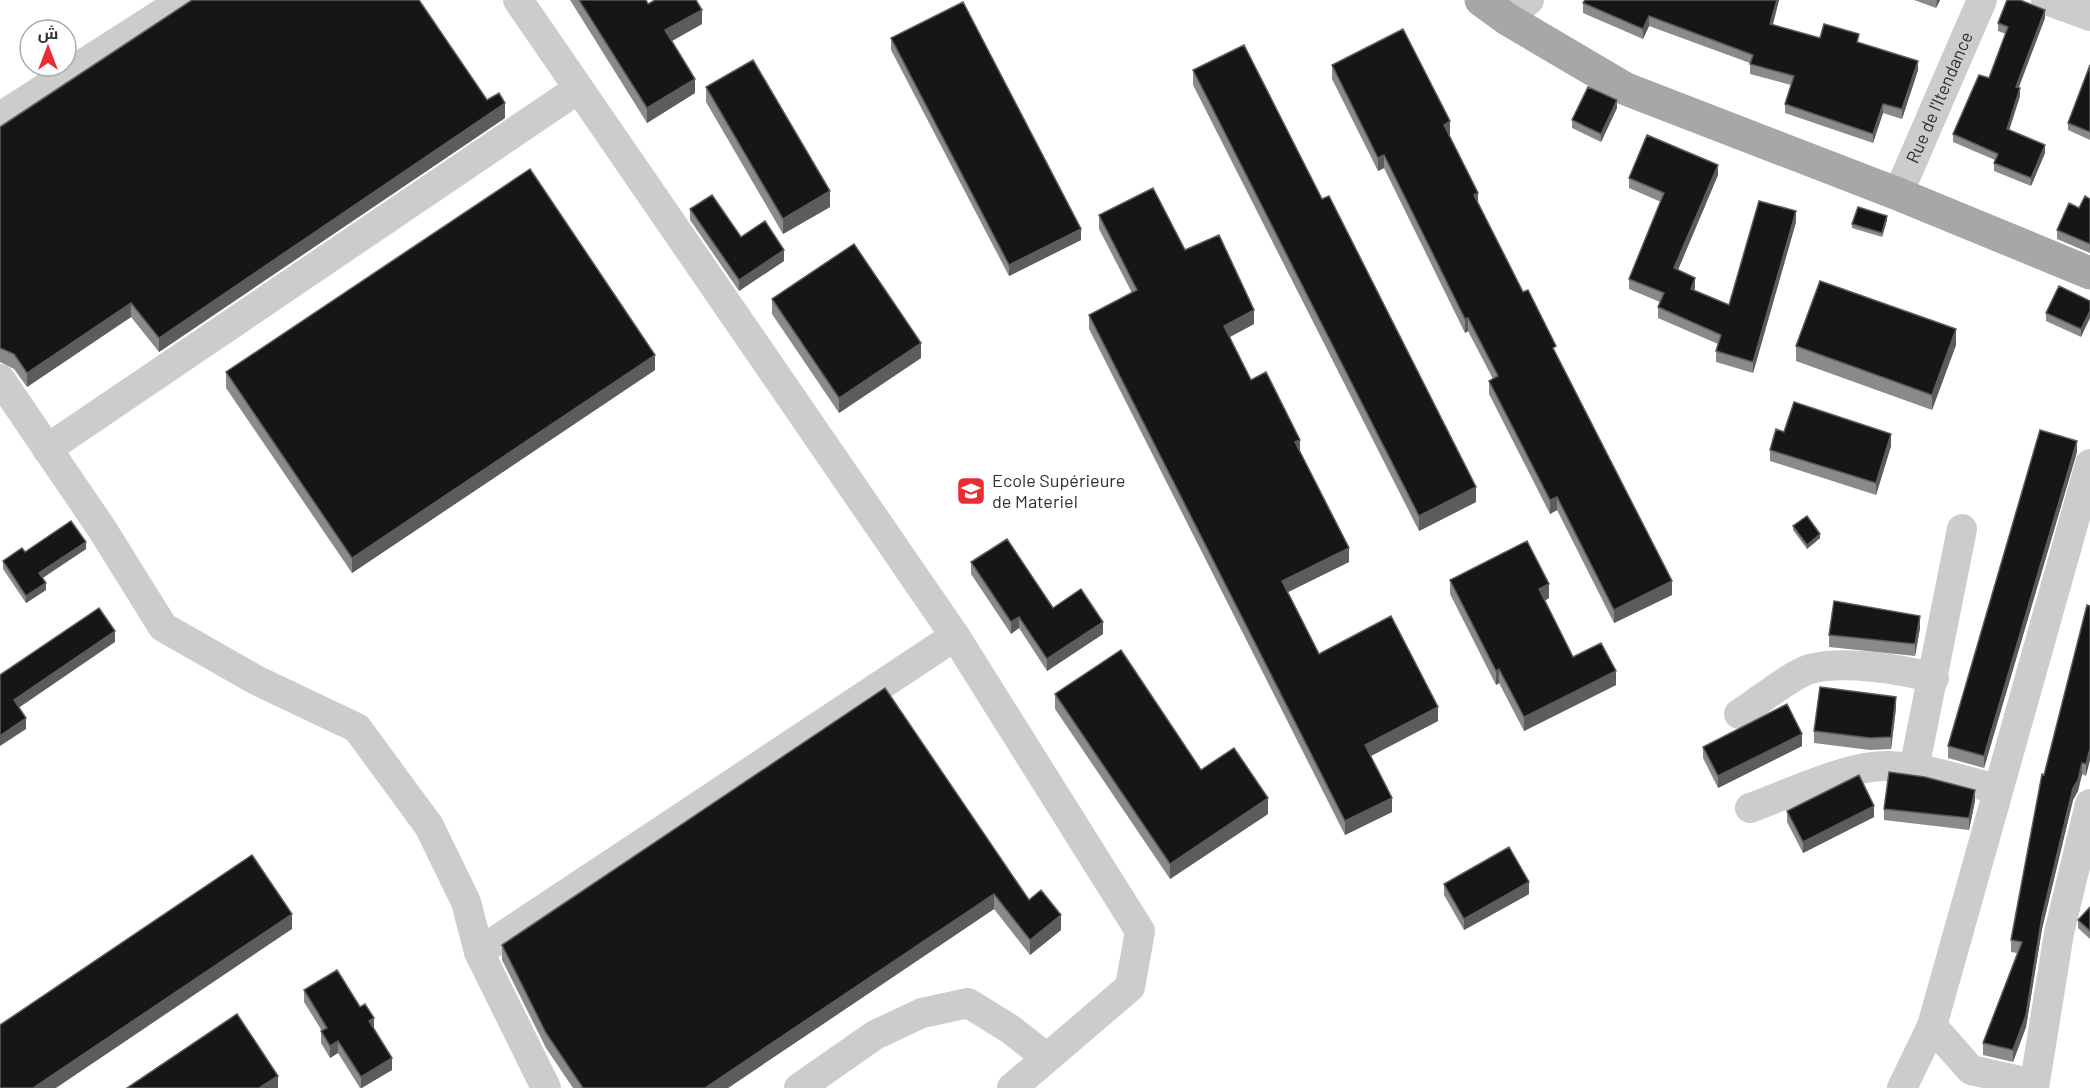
<svg xmlns="http://www.w3.org/2000/svg" width="2090" height="1088" viewBox="0 0 2090 1088" font-family="Barlow,Cairo,sans-serif">
<style>
.lines{fill:none;stroke-linecap:round;stroke-linejoin:round}
.minor{stroke:#ccc;stroke-width:30}
.major{stroke:#a7a7a7;stroke-width:33}
.wall{fill:#8a8a8a}
.shaded-wall{fill:#5c5c5c}
.building{fill:#161616;stroke:#5c5c5c;stroke-width:1.5}
.labels{text-anchor:middle;stroke-width:6;stroke-linejoin:round;paint-order:stroke}
.street-label{font-size:18px;fill:#2f2f2f;stroke:#fff}
.poi-label{font-size:18px;fill:#2f2f2f;stroke:#fff;text-anchor:start}
</style>
<rect width="100%" height="100%" fill="#fff"/>
<g class="lines">
<g class="minor">
<path d="M518,0L955,636L1140,931L1130,987L1012,1088"/>
<path d="M2046,0L2090,16"/>
<path d="M1507,19L1529,0"/>
<path d="M0,117L183,0"/>
<path id="s1" d="M1898,194L1982,0"/>
<path d="M0,379L102,529L163,627L256,680L357,728L429,826L466,902L479,952L546,1088"/>
<path d="M47,449L578,89"/>
<path d="M1739,714C1757,703 1792,674 1810,669C1844,660 1900,669 1934,678"/>
<path d="M1914,769L1962,529"/>
<path d="M1750,808C1787,795 1848,765 1887,766C1924,767 1961,780 1996,789"/>
<path d="M479,952L955,636"/>
<path d="M2033,1084L1971,1070L1932,1026L2090,464"/>
<path d="M799,1088L875,1035L922,1013L968,1003L1010,1029L1046,1057"/>
<path d="M1902,1088L1932,1026"/>
<path d="M2034,1088L2059,933L2090,804"/>
</g>
<path class="major" d="M1481,0L1507,19L1626,89L1898,194L2090,273"/>
</g>
<path class="wall" d="M570,0H646L648,4L702,24L671,41L695,93L647,123Z
M1779,0L1773,25L1820,38L1859,43L1918,70L1902,119L1883,113L1873,143L1785,113V104L1791,85L1750,74V63L1649,26L1643,39L1583,13V3Z
M1914,0H1940L1936,8Z
M2045,18L2018,87L2020,96L2009,130L2045,153L2031,186L1994,171V163L1995,160L1953,142V134L1989,78L2006,34L1998,31V23Z
M891,38L1081,240L1009,276L891,50Z
M1332,65L1450,135H1449L1478,203L1523,292L1556,355L1672,595L1614,623L1557,510L1550,514L1489,394V381L1493,379L1468,331L1465,333L1384,168L1378,171L1332,79Z
M2090,65V140L2068,130V123Z
M1193,70L1476,502L1419,531L1193,85Z
M706,87L830,207L783,234L706,102Z
M487,100L505,118L159,352L131,317L27,387L14,369L0,362V127Z
M1617,108L1601,142L1572,128V120Z
M1718,175L1678,270L1695,288L1694,290L1729,305L1796,222L1753,373L1716,362V351L1718,344L1658,318V307L1660,302L1629,289V279L1661,202L1629,188V178Z
M2090,199V253L2057,239V230L2079,208Z
M690,209L741,237L784,261L739,291L690,220Z
M1099,215L1185,250L1254,324L1230,337L1251,380L1300,452L1349,562L1288,592L1319,654L1438,721L1371,756L1392,812L1345,835L1089,329V315L1132,293L1099,229Z
M1887,220L1882,237L1852,228V224Z
M772,299L921,358L839,413L772,314Z
M2090,301L2081,337L2046,321V313Z
M1956,345L1932,410L1796,361V346Z
M655,370L352,573L226,388V372Z
M1784,432L1891,446L1876,495L1770,461V450Z
M2077,452L1984,768L1948,758V746Z
M1793,526L1820,538L1807,549L1793,530Z
M86,549L43,578L46,590L26,603L3,569V561L25,552Z
M971,562L1053,608L1103,634L1047,671L1019,628L1011,634L971,574Z
M1450,580L1549,598L1545,601L1573,657L1616,685L1524,731L1499,683L1496,685L1450,594Z
M2087,605L2086,776L2082,774L2078,791L2073,800L2042,929L2026,1027L2013,1062L1983,1055V1043L2017,953L2011,952V940L2044,775Z
M1920,628L1915,656L1829,647V635Z
M885,688L1029,900L1061,930L1030,955L994,909L728,1088H573L546,1048L502,960V945Z
M1055,694L1201,770L1268,814L1170,879L1055,709Z
M1896,708L1891,749L1870,750L1814,743V731Z
M1802,746L1718,788L1703,758V747Z
M1975,801L1969,830L1884,820V809Z
M1787,811L1874,817L1803,853L1787,822Z
M1444,884L1529,894L1464,930L1444,895Z
M2090,907V939L2078,928V920Z
M304,990L360,1007L374,1030L392,1070L362,1088H360L338,1053L330,1058L321,1043V1031H322L304,1002Z"/>
<path class="shaded-wall" d="M1777,0H1779L1770,34V24Z
M1937,0H1940L1936,8Z
M702,10V24L665,45V30Z
M2045,10V18L2016,95V87Z
M1649,16V26L1643,39V29Z
M1918,61V70L1902,119V109Z
M695,79V93L647,123V108Z
M2020,88V96L2007,137V129Z
M1617,100V108L1601,142V134Z
M505,103V118L159,352V338Z
M1883,104V113L1873,143V134Z
M1450,121V135L1444,138V125Z
M2045,145V153L2031,186V178Z
M1384,155V168L1378,171V158Z
M1718,165V175L1674,279V268Z
M830,191V207L783,234V219Z
M1478,193V206L1474,195Z
M1796,211V222L1753,373V362Z
M1887,216V220L1882,237V233Z
M1081,229V240L1009,276V265Z
M784,250V261L739,291V280Z
M1695,278V288L1691,299V289Z
M131,303V317L27,387V373Z
M1254,310V324L1224,340V326Z
M2090,311V318L2081,337V329Z
M1468,318V331L1465,333V319Z
M1956,329V345L1932,410V395Z
M921,343V358L839,413V398Z
M655,355V370L352,573V558Z
M1891,434V446L1876,495V483Z
M1300,440V454L1295,442Z
M2077,441V452L1984,768V756Z
M1476,487V502L1419,531V516Z
M1557,497V510L1550,514V500Z
M1820,534V538L1807,549V545Z
M86,542V549L39,580V573Z
M1349,548V562L1282,595V581Z
M1672,581V595L1614,623V610Z
M46,583V590L26,603V596Z
M1549,584V598L1539,603V589Z
M1920,616V628L1915,656V644Z
M1019,617V628L1011,634V622Z
M1103,622V634L1047,671V659Z
M115,631V642L14,711V700Z
M1499,669V683L1496,685V671Z
M1616,671V685L1524,731V717Z
M1896,697V708L1891,749V737Z
M1438,707V721L1365,759V745Z
M26,718V729L0,746V736Z
M1802,734V746L1718,788V776Z
M2090,749V760L2086,776V764Z
M2082,763V774L2078,791L2073,800L2042,929L2026,1027L2013,1062V1050L2042,917L2073,788Z
M1975,790V801L1969,830V818Z
M1268,798V814L1170,879V864Z
M1392,798V812L1345,835V821Z
M1874,806V817L1803,853V842Z
M1529,882V894L1464,930V919Z
M994,894V909L728,1088H705Z
M292,914V929L56,1088H33Z
M1061,915V930L1030,955V940Z
M374,1018V1030L369,1021Z
M338,1041V1053L330,1058V1046Z
M392,1058V1070L361,1088V1077Z
M278,1076V1088H259Z"/>
<path class="building" d="M192,0H419L487,100L499,93L505,103L159,338L131,303L27,373L14,354L0,348V127Z
M579,0H646L648,4L655,0H696L702,10L665,30L695,79L647,108Z
M1585,0H1777L1770,24L1820,38L1824,24L1859,34L1857,42L1918,61L1902,109L1883,104L1873,134L1785,104L1794,76L1750,64L1753,55L1649,16L1643,29L1583,3Z
M2007,0H2020L2045,10L2016,87L2020,88L2007,129L2045,145L2031,178L1994,163L1998,154L1953,134L1979,75L1989,78L2008,27L1998,23Z
M963,2L1081,229L1009,265L891,38Z
M1403,29L1450,121L1444,125L1478,193L1474,195L1523,292L1528,290L1556,346L1553,348L1672,581L1614,610L1557,497L1550,500L1489,381L1498,376L1468,318L1465,319L1384,155L1378,158L1332,65Z
M1244,45L1322,199L1329,196L1476,487L1419,516L1193,70Z
M753,60L830,191L783,219L706,87Z
M2090,65V132L2068,123Z
M1588,87L1617,100L1601,134L1572,120Z
M1647,135L1718,165L1674,268L1695,278L1691,289L1729,305L1759,201L1796,211L1753,362L1716,351L1721,335L1658,307L1664,293L1629,279L1664,193L1629,178Z
M530,169L655,355L352,558L226,372Z
M1153,188L1185,250L1219,235L1254,310L1224,326L1251,380L1266,372L1300,440L1295,442L1349,548L1282,581L1319,654L1391,616L1438,707L1365,745L1392,798L1345,821L1089,315L1137,290L1099,215Z
M712,195L741,237L765,221L784,250L739,280L690,209Z
M2085,196L2090,199V244L2057,230L2069,203L2079,208Z
M1858,207L1887,216L1882,233L1852,224Z
M854,244L921,343L839,398L772,299Z
M1820,281L1956,329L1932,395L1796,346Z
M2059,286L2090,301V311L2081,329L2046,313Z
M1794,402L1891,434L1876,483L1770,450L1776,429L1784,432Z
M2040,430L2077,441L1984,756L1948,746Z
M1807,516L1820,534L1807,545L1793,526Z
M71,521L86,542L39,573L46,583L26,596L3,561L22,548L25,552Z
M1007,539L1053,608L1081,589L1103,622L1047,659L1019,617L1011,622L971,562Z
M1527,541L1549,584L1539,589L1573,657L1601,643L1616,671L1524,717L1499,669L1496,671L1450,580Z
M1834,601L1920,616L1915,644L1829,635Z
M2087,605L2090,606V749L2086,764L2082,763L2078,780L2073,788L2042,917L2026,1015L2013,1050L1983,1043L2022,942L2011,940L2042,774L2044,775Z
M99,608L115,631L14,700L26,718L0,736V675Z
M1121,650L1201,770L1234,748L1268,798L1170,864L1055,694Z
M1820,687L1896,697L1891,737L1870,738L1814,731Z
M885,688L1029,900L1041,890L1061,915L1030,940L994,894L705,1088H583L546,1033L502,945Z
M1787,704L1802,734L1718,776L1703,747Z
M1889,772L1925,777L1975,790L1969,818L1884,809Z
M1859,775L1874,806L1803,842L1787,811Z
M1509,847L1529,882L1464,919L1444,884Z
M252,855L292,914L33,1088H0V1025Z
M2090,907V931L2078,920Z
M337,970L360,1007L365,1004L374,1018L369,1021L392,1058L361,1077L338,1041L330,1046L321,1031L327,1028L304,990Z
M237,1014L278,1076L259,1088H127Z"/>
<defs>
<g id="university-square" transform="scale(1.5)"><rect x="-9" y="-9" width="18" height="18" rx="4" fill="#ea2c33" stroke="#fff"/><path d="M0-5L7-2L0 1L-7-2ZM-4 1L0 2.5L4 1V4Q0 6-4 4Z" fill="#fff"/></g>
</defs>
<g fill-rule="evenodd">
<use href="#university-square" x="971" y="491"/>
</g>
<g class="labels">
<g class="street-label">
<text dy="6" stroke="none"><textPath href="#s1" startOffset="105">Rue de l'Itendance</textPath></text>
</g>
<g class="poi-label">
<text x="992" y="487">Ecole Supérieure<tspan x="992" dy="21">de Materiel</tspan></text>
</g>
</g>
<g transform="translate(48 48)"><circle r="28" fill="#ffffff" stroke="#acacac" stroke-width="1.5"/>
<path d="M0-4.5L10 22L0 15L-10 22Z" fill="#ea2c33"/>
<text y="-9" font-size="16" font-weight="bold" text-anchor="middle" fill="#2f2f2f">ش</text>
</g>
</svg>
